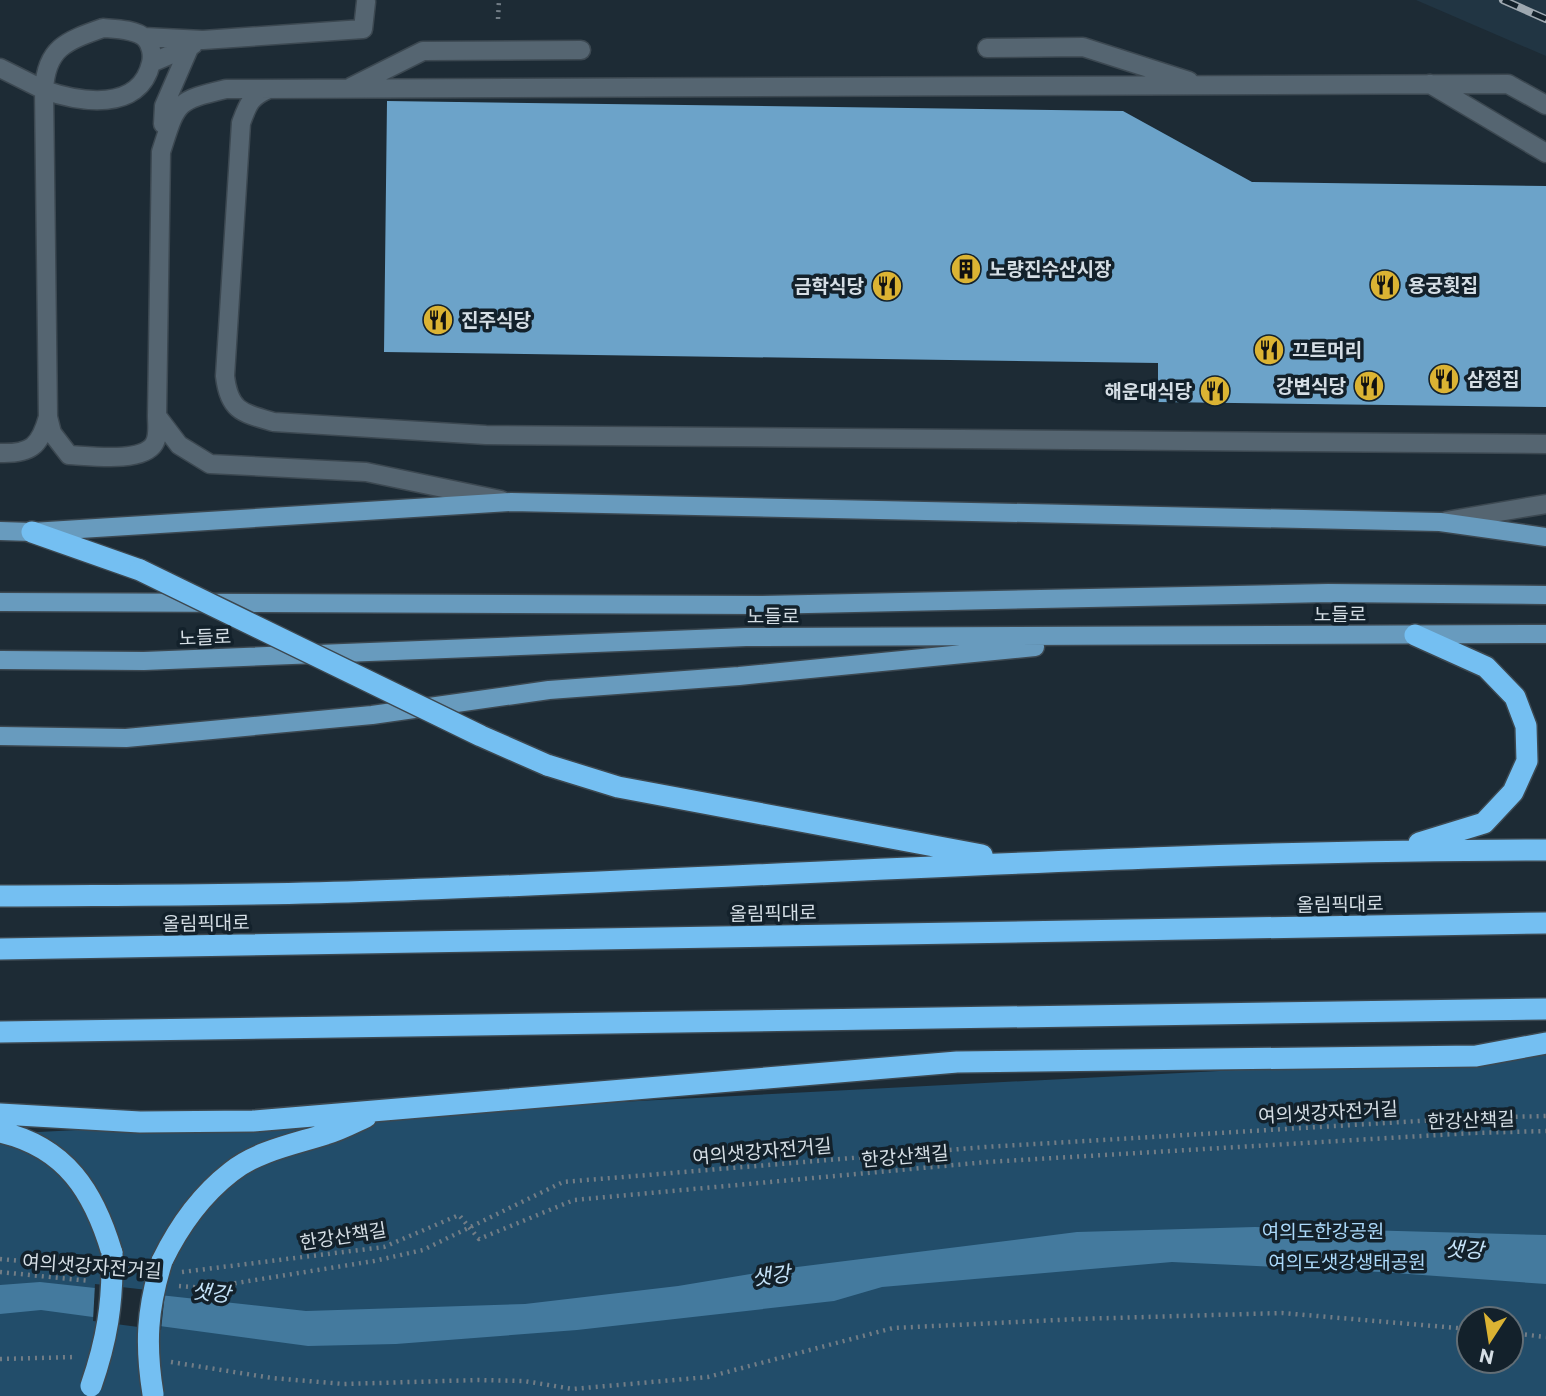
<svg xmlns="http://www.w3.org/2000/svg" width="1546" height="1396" viewBox="0 0 1546 1396" font-family="Commissioner,'Noto Sans KR',sans-serif">
<style>
.built{fill:#213543}
.green{fill:#224d6a;fill-rule:evenodd}
.water{fill:#447a9e}
.pier{fill:#1d2b35}
.building{fill:#6ca3c9}
.lines{fill:none;stroke-linecap:round;stroke-linejoin:round}
.lane-casing{stroke:#3c4851;stroke-width:21}
.primary-casing{stroke:#3c4851;stroke-width:21}
.highway-casing{stroke:#3c4851;stroke-width:24}
.path{stroke:#727d86;stroke-width:4.5;stroke-dasharray:2 5;stroke-linecap:butt}
.lane{stroke:#556571;stroke-width:18}
.primary{stroke:#689bbe;stroke-width:18}
.highway{stroke:#74bff2;stroke-width:21}
.rail-casing{stroke:#9ea8b0;stroke-width:8}
.rail{stroke:#13212b;stroke-width:5;stroke-dasharray:16;stroke-linecap:butt}
.highway-bridge-casing{stroke:#3c4851;stroke-width:24;stroke-linecap:butt}
.highway-bridge{stroke:#74bff2;stroke-width:21}
.labels{text-anchor:middle;stroke-width:7;stroke-linejoin:round;paint-order:stroke}
.poi-label{font-size:19px;font-weight:bold;fill:#d5dee5;stroke:#13212b;text-anchor:start}
.street-label{font-size:19px;fill:#d5dee5;stroke:#13212b}
.park-label{font-size:19px;fill:#abd9fa;stroke:#13212b}
.water-label{font-size:21px;font-style:italic;fill:#c5e3f9;stroke:#13212b}
</style>
<rect width="100%" height="100%" fill="#1d2b35"/>
<path class="built" d="M1416,0H1546V56Z"/>
<path class="green" d="M1546,1054V1396H0V1134ZM1469,1319H1511V1361H1469Z"/>
<path class="water" d="M1255,1227L1546,1235V1284L1381,1272L1172,1262L882,1287L834,1301L577,1330L396,1344L308,1346L41,1310L0,1314V1285L40,1282L306,1311L525,1304L678,1286L781,1269L1077,1232Z"/>
<path class="pier" d="M95,1284L165,1292L161,1330L93,1321Z"/>
<path class="building" d="M387,101L1123,111L1252,182L1546,186V407L1158,402V363L384,352Z"/>
<g class="lines">
<g class="lane-casing">
<path id="lane" d="M103,28C115,29 135,29 145,38C151,44 153,55 151,63C140,113 79,102 44,90C46,48 66,41 103,28Z
M144,37L203,40L363,29L366,2
M987,48L1083,47L1189,81
M151,63L193,45
M0,68L44,90L48,417C40,446 31,454 0,453
M1430,84L1546,153
M351,87L423,51L581,50
M269,89C250,97 248,104 241,123L225,376C229,411 242,413 274,422L486,435L1546,444
M163,124L164,106L190,46
M48,417L52,433L69,455C91,456 142,463 154,444C159,436 157,425 157,416
M501,500L366,472L210,464L179,445L157,416L161,152C177,102 175,101 226,89L1508,84L1546,105
M1446,521L1546,504"/>
</g>
<g class="primary-casing">
<path id="primary" d="M0,531L32,532L511,502L1440,522L1546,537
M0,602L759,605L1328,593L1546,595
M0,660L144,661L746,637L1546,634
M0,736L126,738L372,715L549,690L739,676L1035,647"/>
</g>
<g class="highway-casing">
<path id="highway" d="M32,532L140,570
M1415,635L1486,667L1515,697L1526,726L1527,761L1513,792L1484,823L1419,843
M547,765L618,787L982,855
M0,896C124,895 249,896 373,891C764,878 1155,850 1546,850
M0,949L1546,923
M0,1032L1546,1009
M0,1114L140,1122L253,1121L957,1062L1476,1056L1546,1043
M0,1132C66,1147 94,1192 112,1253
M162,1261C179,1226 200,1196 231,1172C257,1151 295,1144 326,1134C340,1130 353,1123 366,1117"/>
</g>
<path class="path" d="M498,19L499,0
M0,1259L90,1267
M0,1272L90,1281
M182,1272L384,1247L459,1215L479,1239L574,1200L987,1162L1472,1133L1546,1131
M179,1286L205,1288L374,1261L423,1250L563,1182L985,1147L1469,1118L1546,1116
M1511,1333L1546,1337
M0,1359L75,1357
M171,1362L272,1378L344,1384L478,1380L524,1381L573,1389L708,1377L893,1328L1078,1319L1282,1313L1469,1329"/>
<use href="#lane" class="lane"/>
<use href="#primary" class="primary"/>
<use href="#highway" class="highway"/>
<g class="rail-casing">
<path id="rail" d="M1503,0L1546,19"/>
</g>
<use href="#rail" class="rail"/>
<g class="highway-bridge-casing">
<path id="highway-bridge" d="M140,570L481,736L547,765
M91,1386C107,1340 113,1303 112,1253
M153,1394C145,1344 147,1309 162,1261"/>
</g>
<use href="#highway-bridge" class="highway-bridge"/>
</g>
<defs>
<g id="building-disc" transform="scale(1.575)"><circle r="9.5" fill="#dbb333" stroke="#13212b"/><path d="M-4-6H4V6H1V3H-1V6H-4ZM-2.5-4.3h1.7v1.8h-1.7ZM.8-4.3h1.7v1.8H.8ZM-2.5-1h1.7V.8h-1.7ZM.8-1h1.7V.8H.8Z" fill="#111"/></g>
<g id="restaurant-disc" transform="scale(1.575)"><circle r="9.5" fill="#dbb333" stroke="#13212b"/><path d="M-5-6h1v4h1v-4h1v4h1v-4h1v5L-1.5 .5V6h-2V.5L-5-1ZM5-6V6H3V1.5H1.5Q1.5-4 5-6Z" fill="#111"/></g>
</defs>
<g fill-rule="evenodd">
<use href="#building-disc" x="966" y="269"/>
<use href="#restaurant-disc" x="1385" y="285"/>
<use href="#restaurant-disc" x="887" y="286"/>
<use href="#restaurant-disc" x="438" y="320"/>
<use href="#restaurant-disc" x="1269" y="350"/>
<use href="#restaurant-disc" x="1444" y="379"/>
<use href="#restaurant-disc" x="1369" y="386"/>
<use href="#restaurant-disc" x="1215" y="391"/>
</g>
<g class="labels">
<g class="poi-label">
<text x="989" y="276">노량진수산시장</text>
<text x="1408" y="292">용궁횟집</text>
<text x="864" y="293" text-anchor="end">금학식당</text>
<text x="461" y="327">진주식당</text>
<text x="1292" y="357">끄트머리</text>
<text x="1467" y="386">삼정집</text>
<text x="1346" y="393" text-anchor="end">강변식당</text>
<text x="1192" y="398" text-anchor="end">해운대식당</text>
</g>
<g class="street-label">
<text x="1340" y="621">노들로</text>
<text x="773" y="623">노들로</text>
<text transform="translate(205 637) rotate(-2)" y="7">노들로</text>
<text transform="translate(1340 904) rotate(-1)" y="7">올림픽대로</text>
<text transform="translate(773 913) rotate(-1)" y="7">올림픽대로</text>
<text transform="translate(206 923) rotate(-1)" y="7">올림픽대로</text>
<text transform="translate(1328 1112) rotate(-3)" y="7">여의샛강자전거길</text>
<text transform="translate(1471 1120) rotate(-2)" y="7">한강산책길</text>
<text transform="translate(762 1151) rotate(-5)" y="7">여의샛강자전거길</text>
<text transform="translate(905 1156) rotate(-5)" y="7">한강산책길</text>
<text transform="translate(343 1236) rotate(-9)" y="7">한강산책길</text>
<text transform="translate(92 1266) rotate(4)" y="7">여의샛강자전거길</text>
</g>
<g class="park-label">
<text x="1323" y="1238">여의도한강공원</text>
<text x="1347" y="1269">여의도샛강생태공원</text>
</g>
<g class="water-label">
<text transform="translate(1464 1250) rotate(3)" y="7">샛강</text>
<text transform="translate(771 1276) rotate(-7)" y="7">샛강</text>
<text transform="translate(211 1293) rotate(6)" y="7">샛강</text>
</g>
</g>
<g transform="translate(1490 1340) rotate(192)"><circle r="33" fill="#13212b" stroke="#616d75" stroke-width="2"/>
<path d="M0-5L12 26L0 18L-12 26Z" fill="#dbb333"/>
<text y="-10" font-size="19" font-weight="bold" text-anchor="middle" fill="#d5dee5">N</text>
</g>
</svg>
